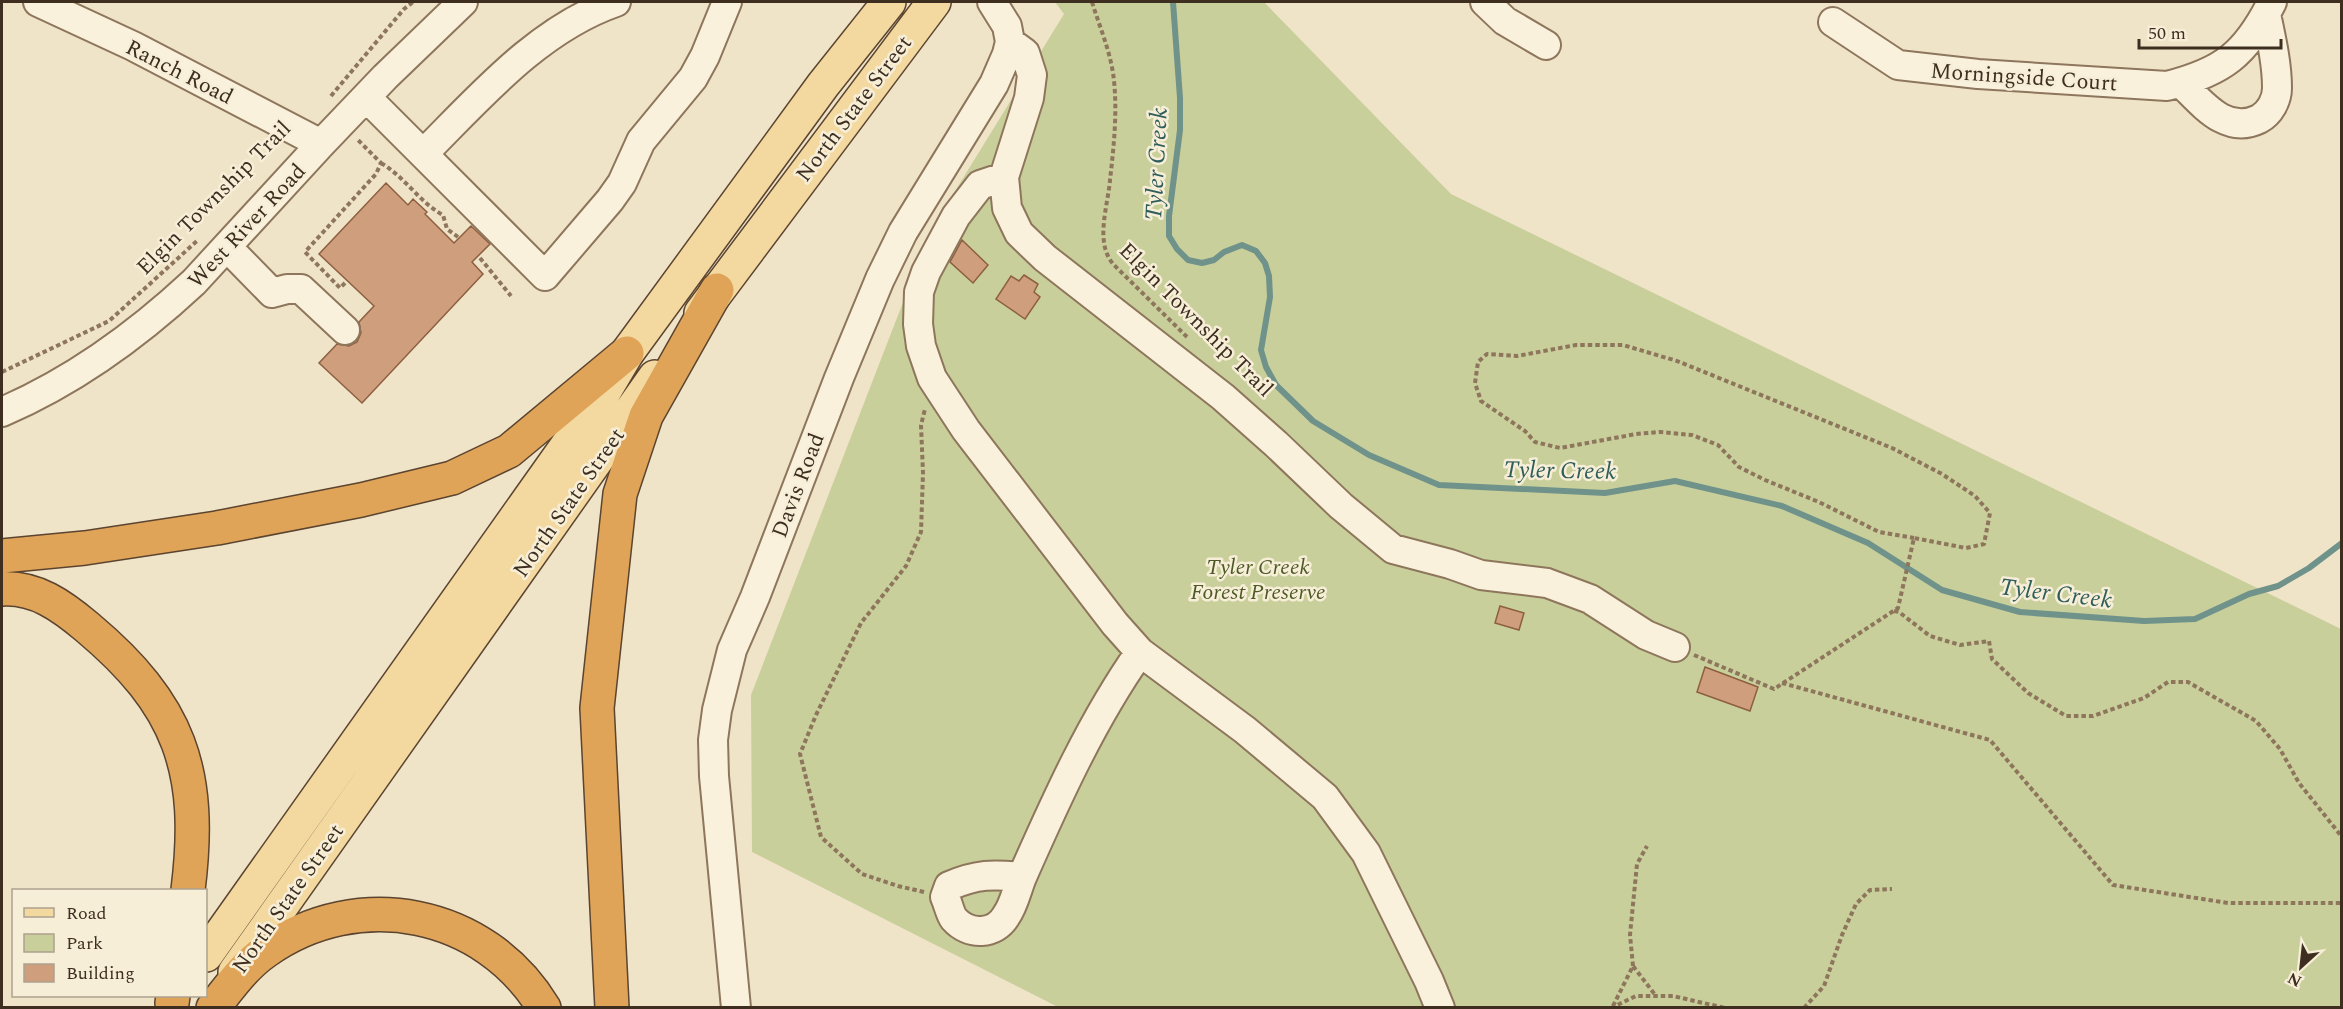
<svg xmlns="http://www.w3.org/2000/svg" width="2343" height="1009" viewBox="0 0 2343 1009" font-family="Spectral,serif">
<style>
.green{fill:#c9cf9b}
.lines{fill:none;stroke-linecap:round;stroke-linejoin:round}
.stream{stroke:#6f938a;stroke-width:6}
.building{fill:#cf9f7d;stroke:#8d5f41;stroke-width:1.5}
.minor-casing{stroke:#8d765c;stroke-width:32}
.major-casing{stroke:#5b4430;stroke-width:36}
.highway-casing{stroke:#5b4430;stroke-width:36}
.path{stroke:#8d765c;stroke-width:4;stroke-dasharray:4.5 3;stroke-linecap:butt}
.minor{stroke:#faf1dc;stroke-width:28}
.major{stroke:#f3d9a0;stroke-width:33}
.highway{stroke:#e0a458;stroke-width:33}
.labels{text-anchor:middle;stroke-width:5;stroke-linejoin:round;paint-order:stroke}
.street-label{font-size:22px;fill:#3d2e20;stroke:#f7eed8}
.park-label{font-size:22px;font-style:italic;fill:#4d5a26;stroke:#f7eed8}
.water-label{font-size:24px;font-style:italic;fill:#2f5d5a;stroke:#f7eed8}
</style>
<rect width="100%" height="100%" fill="#f0e4c8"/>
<path class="green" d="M1055,2H1264L1451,194L2341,629V1007H1058L752,852L751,695L931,230L1064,14Z"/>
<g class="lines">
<path class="stream" d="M1173,2L1180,98V130L1169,216V236L1177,249L1188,260L1202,263L1214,260L1224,252L1242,245L1256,251L1265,263L1269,276L1270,297L1261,350L1266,367L1276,385L1313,421L1369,455L1439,485L1605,493L1675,481L1782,506L1868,543L1942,590L2020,612L2144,621L2195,619L2249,594L2278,586L2309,568L2342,543"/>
</g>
<path class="building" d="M386,183L408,205L413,199L427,212L425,214L454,243L471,226L490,244L472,262L483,274L362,403L319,363L337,344L349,346L357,342L361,333L359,322L374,306L319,254Z
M962,240L988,265L973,283L950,262Z
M1024,275L1038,284L1034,292L1040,297L1025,319L996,299L1011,276L1019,281Z
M1500,606L1524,613L1519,630L1495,623Z
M1705,667L1758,687L1750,711L1697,692Z"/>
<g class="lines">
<g class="minor-casing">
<path id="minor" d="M38,2L133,46L321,144
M1485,2L1505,21L1546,45
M1833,22L1898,65L1978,74L2167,86C2223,72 2246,54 2272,2
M1010,42L1025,53L1032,75L1029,98L1004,177L1007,208L1019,233L1045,258L1223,397L1276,444L1341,506L1393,549L1450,564L1481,575L1547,583L1590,599L1646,635L1675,647
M2181,83C2203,104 2226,135 2259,119C2270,113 2277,100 2277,88C2277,63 2271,38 2266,14
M366,97L545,276L610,200L622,183L641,141L693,78L705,56L727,2
M423,154C480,97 538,29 616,2
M1004,177L980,185L956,216L926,272L919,292L918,324L921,346L932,378L966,430L1115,624L1140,652L1245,730L1325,797L1366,853L1429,981L1440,1008
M227,247L272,293L287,289H301L345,330
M2,412C74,381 136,336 194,282L321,144L385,77L463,2
M1022,877C1017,889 1014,905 1006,916C995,935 969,936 954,919C950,914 948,903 945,897L949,886C977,874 993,874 1022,877C1056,800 1092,720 1140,652
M736,1008L714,776L713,740L717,710L732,650L755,597L839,378L880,279L903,232L994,84L1007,54L1010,42L1007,26L992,2"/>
</g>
<g class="major-casing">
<path id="major" d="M701,313L934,2
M206,955L598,402L627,353L823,85L889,2
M235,972L655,377"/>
</g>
<g class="highway-casing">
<path id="highway" d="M2,556L85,548L217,528L361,500L452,478L509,451L627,353
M2,589C36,587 62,606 87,627C180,705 203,770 188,890
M172,1003L173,996
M213,1008C229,988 244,966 266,951C358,886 485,910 544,1008
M612,1008L597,708L620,494L646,416L717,290"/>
</g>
<path class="path" d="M1092,2C1099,25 1109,48 1113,73C1118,107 1114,145 1110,180C1108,206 1094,243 1114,265L1187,337
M331,96L404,9L413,2
M381,163C405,177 419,202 443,215L447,229L458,237
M480,258L511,296
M345,283L340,288L305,252L376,174L381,163L357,139
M2,372L109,321L198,240
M1894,611L1899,612L1930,636L1960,645L1989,641L1992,659L2028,693L2066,716H2093L2144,698L2168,682H2188L2256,721L2280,749L2299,783L2342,837
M1694,655L1774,689L1898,608L1914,538L1966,548L1984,544L1990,513L1975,496L1942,474L1892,448L1677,361L1623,345H1576L1517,356L1487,354L1478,362L1475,383L1481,401L1525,431L1535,442L1560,448L1636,434L1660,432L1692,435L1718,445L1739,467L1765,480L1819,502L1879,532L1914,538
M1782,683L1990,740L2113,885L2228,903H2342
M924,892L898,886L862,874L821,837L800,754L816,715L861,623L906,566L921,532L923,473L921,425L925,409
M1633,966L1630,935L1637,864L1647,846
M1613,1006L1633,966L1656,996
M1611,1008L1636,996H1673L1725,1008
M1804,1008L1824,986L1842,935L1856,904L1870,890L1892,889"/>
<use href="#minor" class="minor"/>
<use href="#major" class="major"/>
<use href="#highway" class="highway"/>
</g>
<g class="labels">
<g class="street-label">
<text transform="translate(180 71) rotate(27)" y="8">Ranch Road</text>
<text transform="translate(2024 76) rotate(4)" y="8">Morningside Court</text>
<text transform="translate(853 108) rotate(-53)" y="8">North State Street</text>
<text transform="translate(213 197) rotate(-45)" y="8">Elgin Township Trail</text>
<text transform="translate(246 225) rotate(-47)" y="8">West River Road</text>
<text transform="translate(1197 319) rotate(45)" y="8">Elgin Township Trail</text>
<text transform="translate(797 485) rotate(-69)" y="8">Davis Road</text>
<text transform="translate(568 502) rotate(-55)" y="8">North State Street</text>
<text transform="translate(287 898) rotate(-55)" y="8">North State Street</text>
</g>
<g class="park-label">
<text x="1258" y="574">Tyler Creek<tspan x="1258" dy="25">Forest Preserve</tspan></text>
</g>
<g class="water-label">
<text transform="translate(1156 164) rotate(-87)" y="8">Tyler Creek</text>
<text transform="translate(1560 470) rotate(1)" y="8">Tyler Creek</text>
<text transform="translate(2056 593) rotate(7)" y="8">Tyler Creek</text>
</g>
</g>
<rect width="2343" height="1009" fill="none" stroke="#3d2e20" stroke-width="6"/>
<rect x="12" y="889" width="195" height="108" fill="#f7eed8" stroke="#ada18e" stroke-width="1.5"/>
<rect x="24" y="908" width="30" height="9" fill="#f3d9a0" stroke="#ada18e" stroke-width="1.5"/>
<text x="66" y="919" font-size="18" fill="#3d2e20">Road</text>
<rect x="24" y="934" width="30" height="18" fill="#c9cf9b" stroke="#ada18e" stroke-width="1.5"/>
<text x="66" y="949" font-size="18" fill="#3d2e20">Park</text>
<rect x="24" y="964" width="30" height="18" fill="#cf9f7d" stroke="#ada18e" stroke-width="1.5"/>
<text x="66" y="979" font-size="18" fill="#3d2e20">Building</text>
<g transform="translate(2301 967) rotate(207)" stroke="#f7eed8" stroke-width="4.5" paint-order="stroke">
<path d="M0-4.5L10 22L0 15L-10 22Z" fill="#3d2e20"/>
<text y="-9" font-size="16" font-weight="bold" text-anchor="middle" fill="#3d2e20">N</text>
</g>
<path d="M2139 39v9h142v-9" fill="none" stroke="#3d2e20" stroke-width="3"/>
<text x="2148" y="39" font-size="18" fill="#3d2e20" stroke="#f7eed8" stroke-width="4.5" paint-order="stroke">50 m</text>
</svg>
